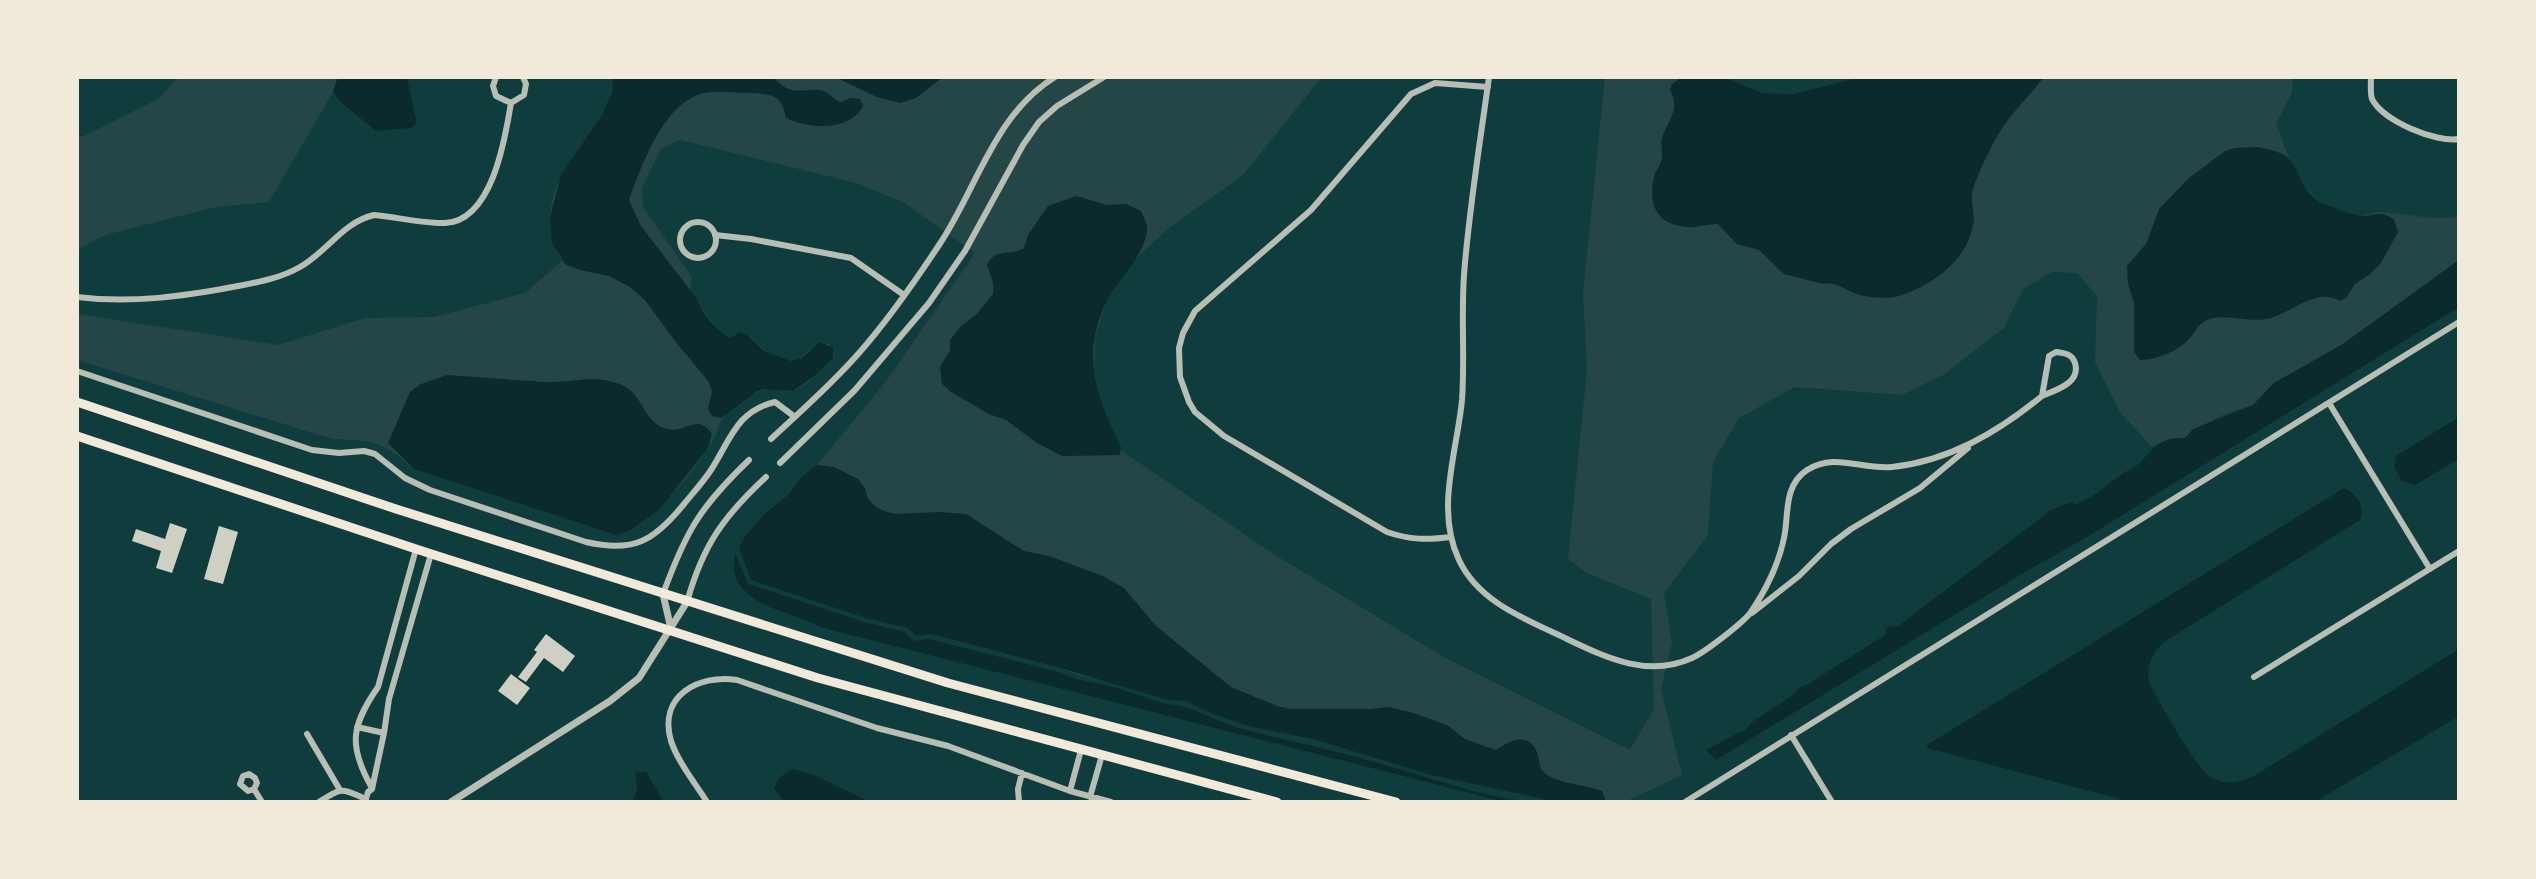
<svg xmlns="http://www.w3.org/2000/svg" width="2536" height="879" viewBox="0 0 2536 879" font-family="'Golos Text',sans-serif">
<style>
.green{fill:#244646}
.water{fill:#0a2a2b}
.building{fill:#cfcfc3}
.lines{fill:none;stroke-linecap:round;stroke-linejoin:round}
.minor{stroke:#b8beb3;stroke-width:6}
.tertiary{stroke:#b8beb3;stroke-width:7}
.secondary{stroke:#f1e9da;stroke-width:9}
</style>
<rect width="100%" height="100%" fill="#0f3d3e"/>
<path class="green" d="M179,77H407L417,123L412,128L376,131C364,119 338,106 333,92L269,202L216,207L105,235L77,250V137L84,136L158,99Z
M613,77H1322L1243,175L1169,228L1135,259L1107,300L1095,339L1094,371L1101,401L1122,451L1275,555L1442,656L1630,750L1654,709L1651,599L1587,573L1568,559L1587,370L1583,293L1605,77H1724L1762,93L1793,94L1860,77H2293L2292,92L2276,124C2296,173 2299,202 2357,215C2364,217 2371,212 2378,212C2405,212 2432,222 2459,216V260L2343,344L2274,383L2253,405L2220,416L2185,438H2170L2152,447L2120,412L2095,362L2097,296L2077,273L2052,272L2023,289L2004,328L1943,375L1902,395L1795,387L1739,418L1713,462L1708,535L1664,593L1672,642L1661,689L1682,775L1625,802H1557L1431,775L1317,740L1248,726L1210,713L1186,701L1168,700L1112,681L1078,675L1064,669L939,636L927,634L916,636L907,628L866,618L751,580L739,548L743,539L763,515L788,495L802,476L817,465L887,380L975,253L903,202L856,183L680,140L661,149L642,188L643,207L692,277L690,290C702,306 711,327 730,338L740,332C761,338 763,364 798,360L820,342L829,344L834,353L833,358C820,368 808,387 792,391C785,393 778,389 771,389C757,389 734,405 725,415C719,422 717,435 711,444C689,477 655,521 616,535L414,469C381,440 375,441 332,439L77,360V314L278,345L365,318L434,317L525,293L562,261C519,178 608,146 613,77Z"/>
<path class="water" d="M338,77H407L417,123L412,128L376,131C365,120 337,104 333,91Z
M613,77H774C792,102 812,83 827,93C833,96 834,100 841,102L851,98L860,99L863,106C849,132 809,129 786,118C783,97 773,94 753,93C738,93 718,90 704,93C663,103 642,165 629,200L641,226L697,299C702,314 716,330 730,338L740,332L746,334L764,351L791,361L802,358L820,342L833,348V358L813,377L793,391L764,389L756,392L721,418L712,416L708,409L712,392L709,382L675,341L645,300L630,287L609,276L580,270L565,264L552,242L550,217L561,175L602,115L612,91Z
M835,77H943L916,98L900,103L877,97Z
M1682,77H1724L1762,93L1793,94L1860,77H2044C2028,98 2007,117 1995,140C1987,155 1978,173 1973,189C1969,201 1976,213 1973,225C1967,261 1931,286 1899,296C1888,299 1868,298 1857,294C1847,291 1834,280 1823,284L1784,274L1759,250L1737,244L1718,224C1709,224 1700,227 1691,227C1658,227 1647,206 1654,177C1655,172 1659,167 1661,162C1664,153 1659,143 1663,135C1670,118 1680,109 1670,90L1672,84Z
M2258,147C2266,149 2277,151 2284,155C2300,164 2298,190 2321,202C2331,207 2346,213 2357,215C2373,219 2376,208 2394,219L2398,232L2381,263L2370,274L2355,284L2346,298L2340,301C2318,287 2292,312 2271,318C2250,324 2225,312 2207,320C2197,325 2195,332 2189,339C2179,351 2155,360 2140,360L2134,352V303L2128,284L2127,266L2146,244L2159,209L2189,178L2225,151L2235,148Z
M1076,196L1107,205L1126,204L1141,211C1143,216 1146,222 1147,227C1149,248 1120,279 1109,297C1100,313 1093,336 1093,354C1093,388 1107,417 1121,447L1120,455L1062,456L1037,443L1006,420L989,414L951,392L942,384L940,367L950,350V340L962,325L976,315L993,294V283L987,265C995,247 1010,257 1024,248L1028,235L1048,206Z
M2459,260V307L2082,540L2025,572L1716,760L1706,750L1740,732L1745,731L1752,722L1793,695L1800,687L1805,686L1885,635L1886,629L1890,626L1897,627L2051,510L2071,502L2075,505L2094,495L2125,472C2151,463 2146,438 2185,438L2193,429L2253,405L2274,383L2343,344Z
M447,375C479,377 512,380 544,382C574,383 596,373 624,386C642,395 644,421 664,428C686,436 696,411 712,434L708,448L659,510L629,531L616,535L414,469L388,443L410,392L421,384Z
M2459,417V459L2415,485L2402,481L2394,467L2396,456Z
M817,465L834,467L858,479L865,488L868,499L876,507L884,511L895,514L939,512L966,514L1024,551L1049,556L1103,576L1124,588L1156,626L1231,687L1277,706L1290,709H1370L1389,707L1410,712L1447,725L1465,739L1496,750C1509,741 1528,731 1537,752C1540,762 1538,770 1549,776C1564,784 1585,785 1602,791L1606,802H1557L1431,775L1317,740L1248,726L1210,713L1186,701L1168,700L1064,669L939,636L927,634L916,636L907,628L866,618L751,580L739,548L743,539L763,515L788,495L802,476Z
M2344,488C2356,494 2366,505 2360,520L2164,642C2152,653 2146,666 2149,683C2159,702 2197,770 2212,778C2227,786 2240,782 2254,776L2459,649V716L2315,802H2132L1927,748V745Z
M735,553L748,584L864,622L904,632L914,641L927,639L937,641L1062,673L1076,679L1110,686L1166,704C1192,705 1220,724 1246,730C1288,741 1329,749 1371,761C1423,775 1476,796 1531,802H1505L820,627C794,612 745,608 735,575C733,568 734,560 735,553Z
M792,769L814,775L870,802H784L774,788L780,777Z
M646,772L664,802H630C640,794 637,783 635,773Z"/>
<path class="building" d="M170,523L187,529L172,573L156,568L161,551L132,541L136,529L165,539Z
M219,526L238,532L223,584L204,579Z
M546,634L575,656L563,672L544,658L526,682L518,677L537,652L534,650Z
M511,674L530,688L517,705L498,691Z"/>
<g class="lines">
<path class="minor" d="M496,77L493,86L496,96L511,103L524,95L526,84L523,77
M1489,77C1480,143 1469,209 1464,275C1461,317 1465,359 1462,400C1457,452 1435,510 1459,560C1479,603 1528,620 1567,639C1607,658 1648,678 1692,658C1705,652 1743,623 1751,612C1765,591 1779,563 1784,538C1789,515 1783,486 1807,470C1835,452 1861,470 1892,467C1949,461 1998,432 2042,396
M2371,77C2371,83 2370,93 2372,99C2383,121 2436,143 2459,139
M680 240a18 18 0 1 1 36 0a18 18 0 1 1-36 0Z
M715,235L751,239L851,258L904,295
M77,297C132,304 185,296 238,286C259,282 281,278 300,267C327,252 343,222 374,215C396,217 425,224 445,223C492,221 505,140 511,103
M2056,352C2065,353 2072,354 2075,363C2081,383 2056,390 2042,396L2049,356Z
M77,371L312,450L339,453L364,451L375,454L405,478L430,490L586,542C634,553 654,541 684,504C693,493 703,482 711,470C730,441 736,411 775,402L795,417
M2329,403L2430,569
M771,439C801,411 832,384 859,353C889,319 916,280 941,242C978,185 995,114 1055,77
M780,463L855,390L929,303L965,251L1023,145L1039,122L1057,106L1104,77
M1451,537C1427,540 1410,540 1387,532L1224,436L1195,412L1189,402L1180,377L1179,348L1183,333L1195,311L1311,210L1411,94L1435,83L1488,87
M663,594C686,531 700,507 749,460
M687,602C703,545 723,517 766,477
M1752,613L1799,576L1831,544L1851,529L1920,488L1968,448
M2254,677L2459,551
M357,727L384,733
M307,734L340,790
M1791,735L1832,802
M372,788C348,746 351,726 378,687L416,549
M254,789L248,791L240,784L243,776L249,774L255,778L257,783L254,789L262,802
M1070,791L1081,750
M1090,797L1102,755
M319,802C343,787 340,788 366,799
M365,802L368,792L372,789L384,733L389,699L431,554
M707,802C695,783 678,762 671,741C658,696 698,674 737,680L877,728L948,746L1070,791L1111,802
M1019,802L1018,789L1022,773
M1685,802L2459,322"/>
<path class="tertiary" d="M663,594L671,629
M451,802L610,701L639,678L687,602"/>
<path class="secondary" d="M77,402L396,509L948,683L1396,802
M77,436L416,549L818,678L1277,802"/>
</g>
<rect width="2536" height="879" fill="none" stroke="#f1e9da" stroke-width="158"/>
</svg>
